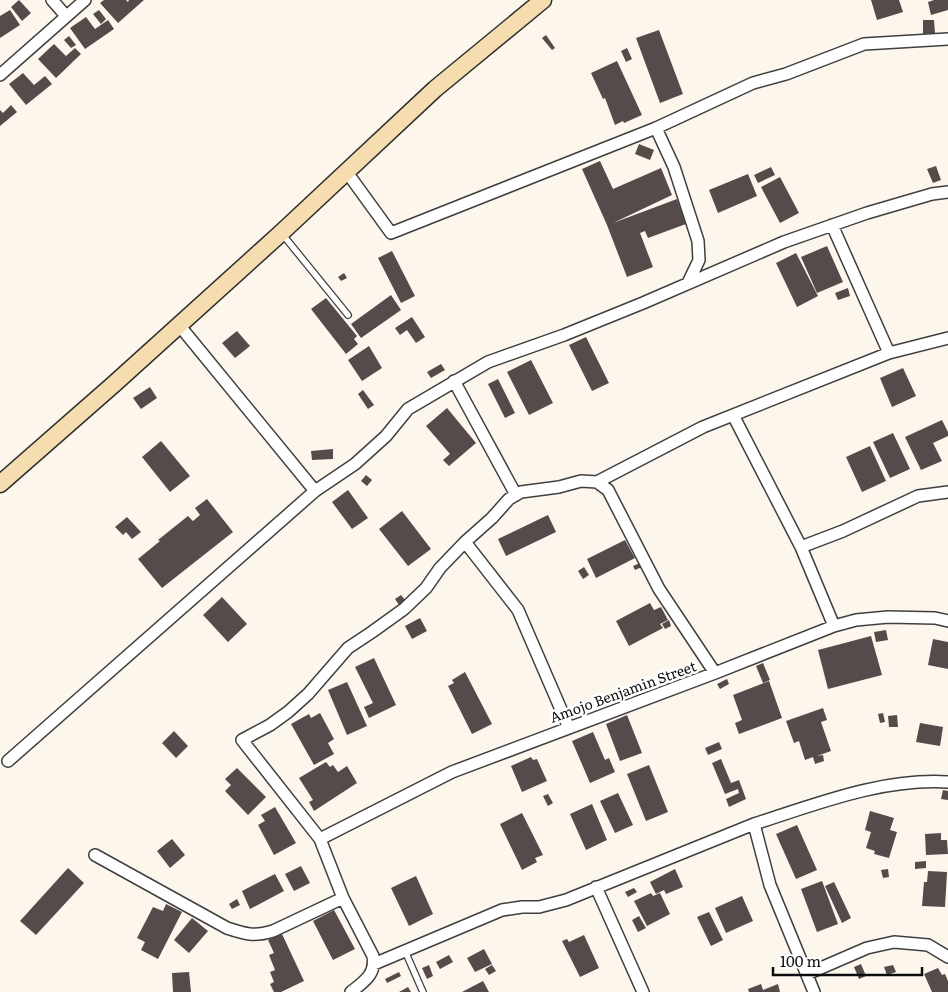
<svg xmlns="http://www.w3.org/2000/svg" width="948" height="992" viewBox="0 0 948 992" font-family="Literata,serif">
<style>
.building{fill:#544b4a}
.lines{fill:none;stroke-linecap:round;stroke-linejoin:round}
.lane-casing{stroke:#3f3f3f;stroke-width:8}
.street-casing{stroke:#3f3f3f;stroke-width:14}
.secondary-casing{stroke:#2e2e2e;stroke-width:19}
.lane{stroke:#fff;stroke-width:5.5}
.street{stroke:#fff;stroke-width:11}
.secondary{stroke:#f6ddaf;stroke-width:16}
.labels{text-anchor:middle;stroke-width:5;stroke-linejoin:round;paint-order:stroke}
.street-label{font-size:14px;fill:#0c0c0c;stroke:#fff}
</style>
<rect width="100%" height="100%" fill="#fdf6ed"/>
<path class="building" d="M19,0L31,13L22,21L11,7Z
M104,0H126L128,2L129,0H144L118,23L100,3Z
M871,0H899L903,12L877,20Z
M934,0H948V10L931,15L928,2Z
M10,10L20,25L0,38V16Z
M99,10L106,19L101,24L93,14Z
M86,17L95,29L108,20L114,29L85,49L70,28Z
M923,20H934L935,33L923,34Z
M659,30L683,94L660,103L636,38Z
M546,35L555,48L552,50L542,38Z
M69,36L76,45L71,48L64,40Z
M54,44L66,56L75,48L81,54L56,78L38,59Z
M627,48L632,59L626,62L621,51Z
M617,61L642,115L624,123L623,121L615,125L605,98L603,99L591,73Z
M23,73L34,85L45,76L52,84L26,105L9,84Z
M11,105L17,112L0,126V110L3,113Z
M639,144L654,150L650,160L635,154Z
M600,161L613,189L661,168L672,195L613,223L677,199L686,224L648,238L645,231L640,233L653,267L627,277L607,225L582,169Z
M936,166L941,180L933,183L927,169Z
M771,167L775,175L758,183L754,175Z
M748,174L757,196L718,213L709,190Z
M780,177L799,213L780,223L761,187Z
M827,246L843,282L817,293L801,257Z
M392,251L415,296L401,303L378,258Z
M796,253L818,296L797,307L776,263Z
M344,273L347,278L341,281L338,277Z
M848,288L850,296L838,300L835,293Z
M391,295L401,310L361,338L351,324Z
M326,298L357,336L354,339L358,344L346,354L311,309Z
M412,317L425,337L416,343L407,330L400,335L395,328Z
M237,331L250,346L235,358L222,343Z
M586,337L609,383L592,391L569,345Z
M369,346L382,368L362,381L348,360Z
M531,360L553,403L529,415L507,372Z
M441,364L445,370L431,378L427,372Z
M903,368L916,396L892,407L880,378Z
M498,379L515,413L505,418L488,384Z
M150,387L157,398L141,409L133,398Z
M363,390L374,405L368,409L358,394Z
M447,408L476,443L449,466L443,460L450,454L426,426Z
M942,420L948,432V436L933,443L942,461L921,470L905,437Z
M893,433L910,469L890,478L873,442Z
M161,441L190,476L170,492L142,457Z
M870,446L886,481L862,492L846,457Z
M333,449V459L312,460L311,451Z
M366,475L372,480L367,486L361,481Z
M348,490L368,518L352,529L332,502Z
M207,499L233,532L162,588L138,559L160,541L158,540L188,516L193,521L200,515L195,508Z
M402,511L431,549L408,566L379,529Z
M548,515L556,532L506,556L498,539Z
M127,517L141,532L132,539L126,532L123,535L115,527Z
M625,540L635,558L596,578L587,559Z
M640,563L642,567L635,570L633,566Z
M584,567L589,575L583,579L578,571Z
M401,595L405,600L399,605L395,599Z
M222,597L247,624L228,642L203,615Z
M650,603L654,610L661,607L668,620L660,624L663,628L629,646L616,621Z
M420,618L427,631L412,639L405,626Z
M669,620L671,626L665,629L662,624Z
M886,630L888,640L876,642L874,632Z
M871,636L882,675L828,689L818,650Z
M933,639L948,642V669L928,665Z
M374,658L396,705L369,718L364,707L373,703L355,667Z
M763,663L770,680L763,683L756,666Z
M465,672L492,724L472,734L448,686L454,683L452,680Z
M727,679L729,684L720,689L717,684Z
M769,681L782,718L739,734L735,723L742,720L733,695Z
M347,682L367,726L347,735L328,690Z
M823,708L827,720L821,722L831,751L817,756L823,755L824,761L815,764L813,757L805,760L799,741L794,743L786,721Z
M320,713L334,739L328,743L334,754L314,765L291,724L309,714L311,718Z
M883,713L885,722L880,723L878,714Z
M627,715L642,753L620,761L606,724Z
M897,715L898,727H889L888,716Z
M920,723L943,727L940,746L916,742Z
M174,731L188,746L176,758L162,743Z
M593,732L605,760L609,758L615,772L590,783L572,741Z
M719,742L722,749L708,755L705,748Z
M531,757L533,760L537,759L547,781L522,792L511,766Z
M721,759L731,783L739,780L746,799L729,807L726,799L739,793L738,789L725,794L712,763Z
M326,762L330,767L333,765L338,772L347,766L357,783L314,811L309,802L313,800L299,778Z
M649,765L668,812L646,821L627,774Z
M237,768L266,797L248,815L225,791L231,785L225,779Z
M943,790L948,791V800L941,799Z
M618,793L633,825L615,833L600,801Z
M548,794L553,803L548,806L543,796Z
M592,804L607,840L586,850L570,814Z
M275,807L296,843L274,855L258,825L265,821L261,815Z
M870,811L894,818L890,830L897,832L889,858L874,854L875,851L866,848L871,832L865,830Z
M522,813L543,855L535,858L537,862L522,870L500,824Z
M797,825L817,870L796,879L776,834Z
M941,833V840H947L948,854L926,855L925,834Z
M172,839L185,855L170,868L157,851Z
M926,861V868L915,869V862Z
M301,866L310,883L294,891L285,874Z
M68,868L84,883L36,935L20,921Z
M675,869L683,887L666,894L664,890L656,894L650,882Z
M888,869L889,877L883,878L881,870Z
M928,871L947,872L945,907L922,906L924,882H927Z
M275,874L284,891L250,909L242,891Z
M416,876L433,914L409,926L391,888Z
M822,881L838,924L817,932L801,889Z
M834,882L851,918L842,923L825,886Z
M634,888L637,892L628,897L625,892Z
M651,893L653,896L660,893L670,914L647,926L634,901Z
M742,896L753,921L726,933L715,908Z
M237,899L240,905L232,909L229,904Z
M166,904L182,912L158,959L141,950L145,942L137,938L153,907L163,911Z
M334,910L355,949L333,960L313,921Z
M709,912L723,940L711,946L697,917Z
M639,916L646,928L638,932L632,920Z
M192,918L208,931L189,953L174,940Z
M282,934L304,981L281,992H274L270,984L274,982L270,972L275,970L269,955L274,953L268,940Z
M584,935L599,968L580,977L562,941L567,939L569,942Z
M484,949L492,964L475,972L467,958Z
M449,955L453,962L440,969L436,962Z
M861,964L866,976L859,979L854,967Z
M429,965L433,976L427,979L422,968Z
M492,965L496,971L489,975L485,969Z
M893,965L896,972L887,975L884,967Z
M938,968L942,975L945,974L948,981V992H932L924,974Z
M189,972L191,992H173L172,973Z
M399,972L401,976L387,983L385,979Z
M483,981L489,992H462Z
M761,984L763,990L778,984L780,992H749L748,989Z
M408,987L411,992H399Z"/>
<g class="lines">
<g class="lane-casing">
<path id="lane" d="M283,235L348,315
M405,951L423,992"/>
</g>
<g class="street-casing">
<path id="street" d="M52,0L66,16
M0,75L85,0
M346,171L391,233L656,128
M832,225L889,353
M688,283L699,260L698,241L674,167L656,128L753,83L786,74L864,44L948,39
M454,381L516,495
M733,415L801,547L834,626
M597,482L703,427L889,353L948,338
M315,491L355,464L386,436L408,409L488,362L564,335L643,303L784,242L867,213L932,194L948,192
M465,542L518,610L569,728
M801,547L843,531L918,496L948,492
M8,761L315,491L179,325
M754,824C817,804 881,778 948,782
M320,839L452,772L715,673L834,626L856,620L888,617L935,618L948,621
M95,855L227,928C245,934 254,937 273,931L343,898
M596,887L643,992
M374,964L502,910L522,907H539L566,900L754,824L770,885L814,992
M807,974L867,948L894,942L928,945L948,957
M351,992C365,981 376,974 373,956L343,898L320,839L242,740L270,725L288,712L308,694L348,648L372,632L404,609L426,588L440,568L465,542L492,518L509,499L521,492L559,487L581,481L597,482L608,490L659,589L715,673"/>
</g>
<g class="secondary-casing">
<path id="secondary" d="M0,484L114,384L281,233L435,89L543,0"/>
</g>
<use href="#lane" class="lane"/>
<use href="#street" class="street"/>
<use href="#secondary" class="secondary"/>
</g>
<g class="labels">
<g class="street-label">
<text transform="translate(623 692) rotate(-20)" y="5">Amojo Benjamin Street</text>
</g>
</g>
<path d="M773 967v8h149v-8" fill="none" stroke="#0c0c0c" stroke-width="2.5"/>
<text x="780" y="967" font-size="15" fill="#0c0c0c" stroke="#ffffff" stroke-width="4" paint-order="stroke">100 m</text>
</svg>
